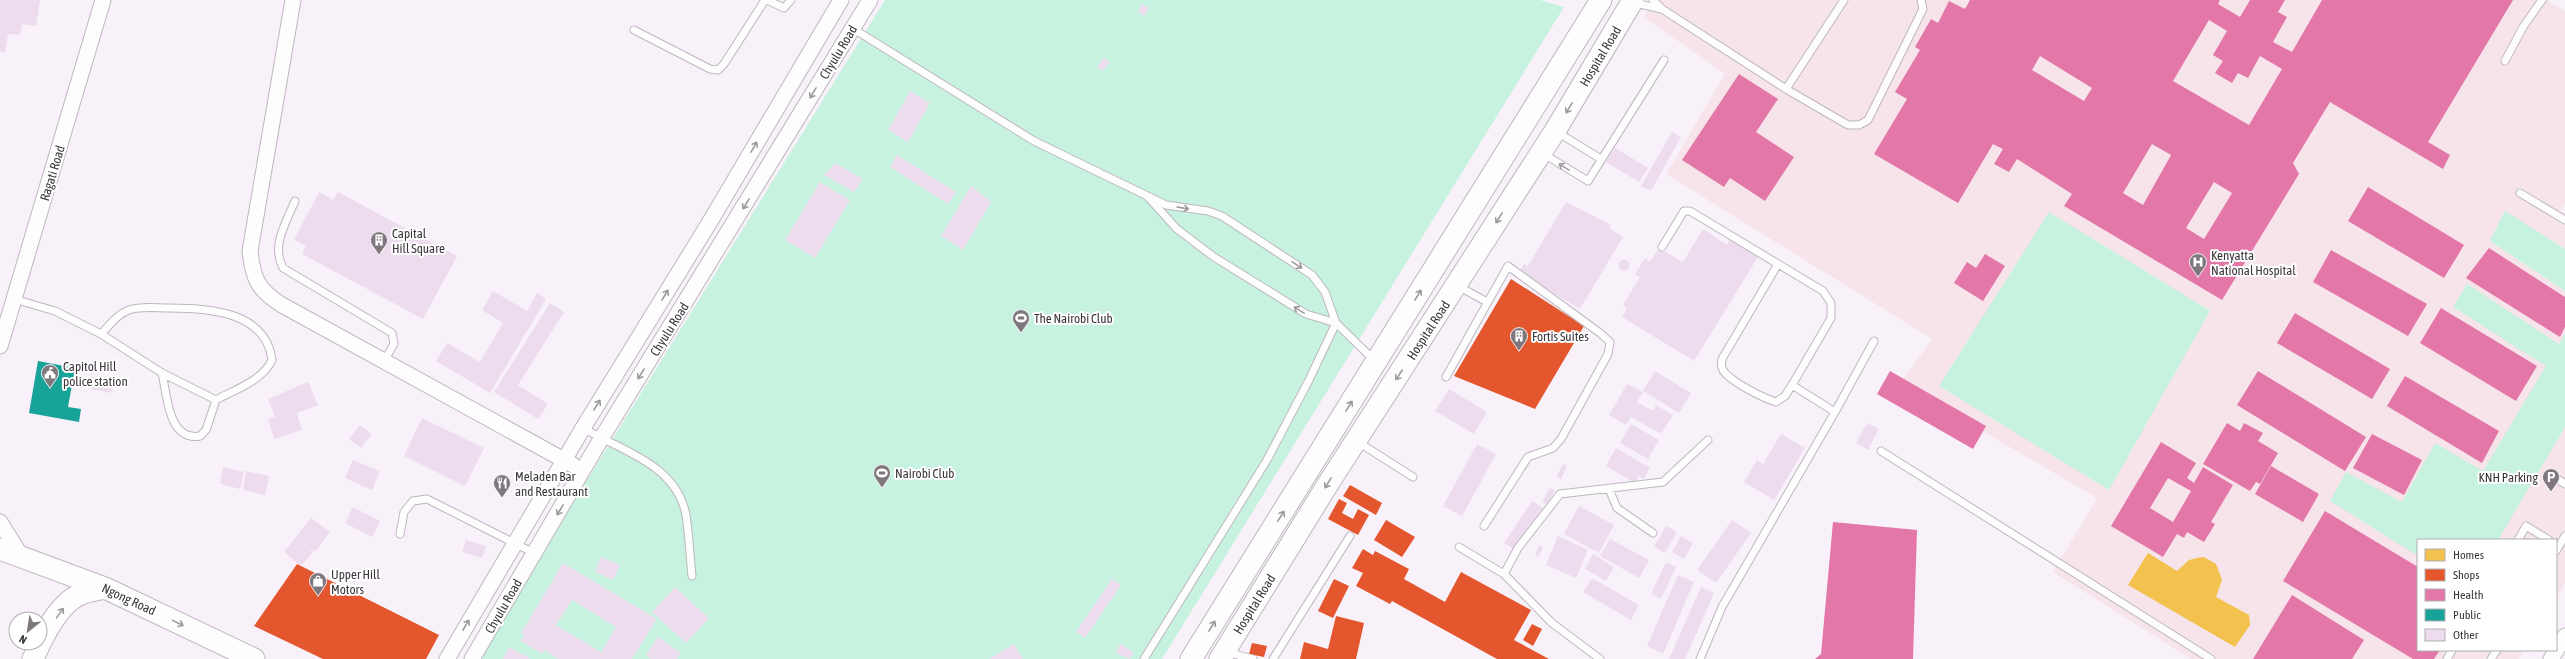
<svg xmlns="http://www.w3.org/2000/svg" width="2565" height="659" viewBox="0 0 2565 659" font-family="'Asap Condensed',sans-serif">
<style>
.medical{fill:#f7e4ea}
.green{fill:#c6f2df}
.homes{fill:#f2c14e}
.shops{fill:#e4572e}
.health{fill:#e377a8;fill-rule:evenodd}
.public{fill:#17a398}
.building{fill:#ecdcee;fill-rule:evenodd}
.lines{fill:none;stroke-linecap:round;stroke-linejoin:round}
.lane-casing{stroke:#bdb7be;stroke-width:9}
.street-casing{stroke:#bdb7be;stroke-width:17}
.secondary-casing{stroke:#bdb7be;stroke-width:23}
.lane{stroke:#fefdfe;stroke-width:7}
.street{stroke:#fefdfe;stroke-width:15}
.secondary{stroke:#fefdfe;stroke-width:21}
.oneway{stroke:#9c9a9d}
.labels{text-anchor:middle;stroke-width:4;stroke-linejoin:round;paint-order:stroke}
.street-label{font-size:13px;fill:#3b363c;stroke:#fff}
.poi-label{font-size:13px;fill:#3b363c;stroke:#fff;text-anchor:start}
</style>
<rect width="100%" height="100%" fill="#f9f1fa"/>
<path class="medical" d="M1653,0H2550L2549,2L2565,11V203L2561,212L2565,214V583L2556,598V540H2418V650H2524L2519,659H2191L2053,572L2097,498L1900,383L1932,339L1666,174L1725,74L1644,17Z"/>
<path class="green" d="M885,0H1540L1564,7L1162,659H476Z
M2505,211L2565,249V291L2490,241Z
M2049,212L2210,311L2109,490L1939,386Z
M2467,284L2559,344L2565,334V427L2498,540H2418V556L2330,501L2346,472L2402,502L2435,443L2483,471L2546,366L2453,307Z"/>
<path class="homes" d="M2148,553L2177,571L2189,560L2197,558L2204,557L2216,564L2222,580L2216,597L2249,615L2250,625L2235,647L2128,585Z"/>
<path class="shops" d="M1511,279L1584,326L1535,409L1454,376Z
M1350,485L1382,503L1376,515L1343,496Z
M1339,499L1347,503L1342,513L1353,519L1358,509L1369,515L1358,535L1328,519Z
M1386,520L1415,537L1402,557L1374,540Z
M1363,549L1373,555L1375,551L1409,569L1404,579L1445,602L1461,572L1531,610L1514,640L1549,659H1497L1392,601L1390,604L1356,586L1363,573L1352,568Z
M297,564L439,635L426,659H323L254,626Z
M1334,579L1349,586L1333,618L1318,611Z
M1336,616L1364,623L1356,659H1300L1304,642L1328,649Z
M1532,624L1542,629L1533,646L1523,640Z
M1252,643L1267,646L1264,657L1249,654Z"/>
<path class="health" d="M1970,0H2220L2218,4L2240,17L2250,0H2285L2278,12L2287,17L2273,42L2292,52L2322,0H2513L2428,142L2450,155L2443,169L2330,102L2293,163L2299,174L2222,300L2064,206L2072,194L2017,159L2009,172L1994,164L2003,149L1993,144L1958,203L1874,154L1907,99L1895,92L1920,50L1915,47L1931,19L1938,23L1949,1L1965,9ZM2209,20L2227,31L2213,55L2223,61L2215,73L2232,83L2238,73L2248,78L2260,56L2282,69L2249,125L2173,81ZM2040,56L2092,88L2084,101L2032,70ZM2152,144L2171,155L2143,205L2123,193ZM2214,182L2232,193L2204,239L2186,228Z
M1739,74L1778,99L1756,132L1794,157L1765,201L1730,178L1724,187L1682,160Z
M2368,187L2464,245L2444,278L2348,221Z
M2489,248L2565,297V327L2560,337L2466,278Z
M2331,250L2427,304L2408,336L2313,282Z
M1985,254L2005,266L1983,301L1954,283L1967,262L1976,268Z
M2441,308L2537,366L2516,401L2420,343Z
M2295,313L2390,369L2372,399L2277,343Z
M1890,371L1986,426L1973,449L1877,394Z
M2258,371L2366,437L2345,471L2237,405Z
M2405,376L2499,431L2482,463L2387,406Z
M2227,423L2240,431L2244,423L2263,433L2258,441L2278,453L2260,484L2256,482L2250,491L2203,464Z
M2372,434L2422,460L2404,495L2353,468Z
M2161,442L2196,463L2187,478L2194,483L2203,467L2233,485L2211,522L2215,524L2204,542L2187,532L2184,538L2177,534L2163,557L2111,526ZM2168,478L2191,491L2173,522L2150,508Z
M2271,466L2319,494L2303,522L2255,494Z
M2325,511L2418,567V650H2440L2434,659H2413L2283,581Z
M1833,522L1917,530L1913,659H1815L1821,654Z
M2292,595L2364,640L2352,659H2253Z"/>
<path class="public" d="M38,361L75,368L68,407L81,409L79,422L29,413Z"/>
<path class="building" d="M0,0H40L36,26L22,24L20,35L8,34L5,53L0,52Z
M1142,4L1149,8L1144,16L1138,12Z
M1104,58L1110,62L1103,71L1097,67Z
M910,91L930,103L908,142L888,130Z
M1672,132L1681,137L1651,191L1641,186Z
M1615,148L1648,168L1639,182L1606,162Z
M897,155L956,192L948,204L890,167Z
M835,163L863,179L854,192L824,175Z
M820,182L850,200L815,258L785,240Z
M971,186L991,202L963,250L941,236Z
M319,192L333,200L338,192L457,256L423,319L302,254L306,246L294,240Z
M1566,202L1611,225L1609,228L1623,237L1580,309L1519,272L1524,264L1528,266Z
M1703,229L1727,245L1730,239L1758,257L1694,361L1622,317L1627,308L1623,305L1640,277L1635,274L1645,258L1650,262L1659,248L1683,262Z
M1618.5 265a5.5 5.5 0 1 1 11 0a5.5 5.5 0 1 1-11 0Z
M493,291L527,311L537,293L546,299L490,393L436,361L447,343L480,362L503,323L482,310Z
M550,303L564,312L518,385L548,404L538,419L494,392Z
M1655,371L1691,393L1679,413L1643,391Z
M93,377L113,381L111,393L91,389Z
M308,382L318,405L297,413L302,430L274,439L268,419L275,417L268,399Z
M1627,384L1643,392L1637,402L1653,411L1656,405L1673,415L1661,434L1631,417L1626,425L1609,415Z
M1449,389L1487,412L1474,434L1435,411Z
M422,418L484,448L465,486L404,456Z
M1867,423L1879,429L1868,450L1856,443Z
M1631,424L1659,440L1648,459L1620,443Z
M360,425L372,434L361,448L349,439Z
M1781,434L1805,448L1774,500L1744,482L1757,460L1763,464Z
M1477,444L1496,454L1462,516L1443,506Z
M1616,448L1650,468L1644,479L1639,476L1635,483L1606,466Z
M353,460L380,471L372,490L345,478Z
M1563,464L1567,466L1561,479L1556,477Z
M223,467L244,472L240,489L220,484Z
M246,471L269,476L265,495L243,490Z
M1550,488L1555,490L1547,505L1542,502Z
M1532,501L1543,508L1515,550L1504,543Z
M1579,506L1614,525L1599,553L1564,534Z
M353,507L380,521L372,537L345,523Z
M311,518L330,532L315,552L302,543L313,552L301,566L284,552Z
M1732,520L1751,533L1716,583L1697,570Z
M1666,526L1677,532L1665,553L1654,547Z
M1558,536L1588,550L1576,578L1546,565Z
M1681,536L1693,543L1684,559L1672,552Z
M1610,539L1649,560L1639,578L1600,556Z
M466,540L486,546L482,558L462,552Z
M1539,545L1543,547L1538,557L1535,555Z
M1593,554L1614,567L1606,581L1585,569Z
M601,557L620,565L613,580L595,572Z
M1666,562L1676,567L1661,599L1651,594Z
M563,563L657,619L632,659H558L544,650L542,654L521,641L524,635L521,633ZM572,600L616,627L601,652L556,625Z
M1678,575L1694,582L1663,654L1647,646Z
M1592,578L1639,605L1631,620L1583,592Z
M1112,579L1121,585L1085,638L1076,632Z
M675,587L709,618L686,643L652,612Z
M1701,587L1714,593L1685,659H1669Z
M658,637L681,653L677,659H651L646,655Z
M1014,644L1023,659H989Z
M1121,644L1134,653L1129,659L1115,652Z
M509,647L531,659H503Z"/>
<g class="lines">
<g class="lane-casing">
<path id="lane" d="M767,0L784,8L791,0
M1653,0L1662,9L1786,89
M1844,0L1786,89L1848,125H1859L1868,120L1923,9L1921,0
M1635,3L1662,9
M852,28L1034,141L1166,205L1208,211L1222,216L1312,275L1325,292L1336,323L1309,380L1267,460L1144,659
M634,30L710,69L718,70L724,64L765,0
M2505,61L2523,27L2542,0
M1557,132L1601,159
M1542,153L1588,181L1664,60
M2520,193L2565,220
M1148,197L1177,229L1214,257L1306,314L1336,323L1375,361
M295,201C286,223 271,245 283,268L392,333L394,344L384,361
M1662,247L1684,211H1690L1823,291L1831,303V318L1792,385L1835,412L1722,607L1700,659
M1778,264L1722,359C1721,365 1721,369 1726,374C1736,384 1763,398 1776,402L1785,396L1792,385
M1458,286L1487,302
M14,299L55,311L101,334
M162,373C167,394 168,442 200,436L206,430L216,400C236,389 262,381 272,360C266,311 208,308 168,308C156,308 141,306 129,310C117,314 109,326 101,334L162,373L216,400
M1446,377L1508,266L1600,333L1610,342L1608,354L1561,439L1553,448L1528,457L1484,526
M1835,412L1874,341
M583,428C622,451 676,464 686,515C689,535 690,556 692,576
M1358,442L1413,477
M1881,451L2211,659
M2556,478L2565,484
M1609,489L1617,508L1653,533
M400,534L404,512L413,501L427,499L534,553
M2518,540L2526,526L2549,540
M1459,547L1504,574
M2556,551L2565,536
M1226,652L1253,659
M1273,659L1350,536
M1600,659L1552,623L1504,574L1518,548L1560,494L1663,482L1708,440
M2447,659L2452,650
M2491,659L2497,650"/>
</g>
<g class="street-casing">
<path id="street" d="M293,0L250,251C253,279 258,290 282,305L573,465
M0,346L103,0
M0,522L21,556
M447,659L583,428L711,220L841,0
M472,659L601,439L870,0
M2551,659L2565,636"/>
</g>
<g class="secondary-casing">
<path id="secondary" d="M0,549L105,588L254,659
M33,659C42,638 58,603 81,594C88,591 97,590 105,588
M1191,659L1601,0
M1220,659L1328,484L1555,131L1633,0"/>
</g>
<use href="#lane" class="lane"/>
<use href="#street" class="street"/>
<use href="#secondary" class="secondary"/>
</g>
<defs><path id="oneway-shaft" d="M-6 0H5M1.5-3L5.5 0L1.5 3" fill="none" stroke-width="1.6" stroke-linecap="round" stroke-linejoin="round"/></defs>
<g class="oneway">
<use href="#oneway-shaft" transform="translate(813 93) rotate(121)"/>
<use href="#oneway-shaft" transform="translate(1569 108) rotate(121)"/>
<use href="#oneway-shaft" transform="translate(754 147) rotate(-60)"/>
<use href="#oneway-shaft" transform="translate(1564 167) rotate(-149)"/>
<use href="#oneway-shaft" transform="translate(746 204) rotate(121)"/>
<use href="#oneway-shaft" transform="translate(1183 208) rotate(10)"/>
<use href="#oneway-shaft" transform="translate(1499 218) rotate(122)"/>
<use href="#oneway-shaft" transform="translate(1297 265) rotate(34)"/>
<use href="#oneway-shaft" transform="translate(665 295) rotate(-58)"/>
<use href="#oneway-shaft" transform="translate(1418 295) rotate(-58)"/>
<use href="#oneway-shaft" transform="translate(1299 310) rotate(-149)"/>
<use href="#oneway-shaft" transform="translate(641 374) rotate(122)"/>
<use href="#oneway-shaft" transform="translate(1399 375) rotate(123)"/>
<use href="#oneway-shaft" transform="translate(597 405) rotate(-58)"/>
<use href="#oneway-shaft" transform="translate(1349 406) rotate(-58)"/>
<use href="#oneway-shaft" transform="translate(1328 483) rotate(122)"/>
<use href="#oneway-shaft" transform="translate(560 510) rotate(121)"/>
<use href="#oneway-shaft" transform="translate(1281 516) rotate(-58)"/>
<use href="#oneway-shaft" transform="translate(60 613) rotate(-55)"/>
<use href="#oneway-shaft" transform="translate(178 623) rotate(26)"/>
<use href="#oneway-shaft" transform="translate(466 625) rotate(-59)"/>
<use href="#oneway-shaft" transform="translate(1212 626) rotate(-58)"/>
</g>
<defs>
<g id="building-pin" transform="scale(0.9)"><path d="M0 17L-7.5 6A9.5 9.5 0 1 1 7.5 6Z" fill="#7e777e" stroke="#fff"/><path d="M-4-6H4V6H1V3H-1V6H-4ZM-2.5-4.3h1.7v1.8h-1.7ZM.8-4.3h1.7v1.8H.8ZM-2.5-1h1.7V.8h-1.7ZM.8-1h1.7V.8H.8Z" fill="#fff"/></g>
<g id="hospital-pin" transform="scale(0.9)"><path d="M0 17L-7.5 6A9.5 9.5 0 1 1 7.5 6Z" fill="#7e777e" stroke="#fff"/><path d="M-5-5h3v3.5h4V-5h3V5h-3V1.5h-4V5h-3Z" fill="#fff"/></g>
<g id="stadium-pin" transform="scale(0.9)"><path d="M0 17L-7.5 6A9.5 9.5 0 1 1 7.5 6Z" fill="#7e777e" stroke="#fff"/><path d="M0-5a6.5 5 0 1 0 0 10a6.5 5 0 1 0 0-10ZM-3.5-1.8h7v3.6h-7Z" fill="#fff"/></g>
<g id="civic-pin" transform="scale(0.9)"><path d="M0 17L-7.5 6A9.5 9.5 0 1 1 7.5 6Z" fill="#7e777e" stroke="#fff"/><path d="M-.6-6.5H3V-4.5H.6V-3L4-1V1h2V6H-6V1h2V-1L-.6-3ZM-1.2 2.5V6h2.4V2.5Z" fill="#fff"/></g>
<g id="parking-pin" transform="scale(0.9)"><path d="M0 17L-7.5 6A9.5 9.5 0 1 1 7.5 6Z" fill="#7e777e" stroke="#fff"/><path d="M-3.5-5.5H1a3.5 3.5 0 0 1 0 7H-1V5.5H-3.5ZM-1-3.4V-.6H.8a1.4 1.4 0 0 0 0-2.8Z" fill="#fff"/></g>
<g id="restaurant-pin" transform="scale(0.9)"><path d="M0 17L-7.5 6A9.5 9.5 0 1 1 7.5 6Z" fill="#7e777e" stroke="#fff"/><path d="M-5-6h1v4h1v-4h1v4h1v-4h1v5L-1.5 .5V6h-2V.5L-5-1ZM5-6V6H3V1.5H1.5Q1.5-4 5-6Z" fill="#fff"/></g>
<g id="shop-pin" transform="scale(0.9)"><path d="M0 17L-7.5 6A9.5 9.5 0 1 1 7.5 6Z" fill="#7e777e" stroke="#fff"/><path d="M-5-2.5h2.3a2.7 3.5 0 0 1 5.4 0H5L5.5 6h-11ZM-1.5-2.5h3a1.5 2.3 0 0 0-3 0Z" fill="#fff"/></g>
</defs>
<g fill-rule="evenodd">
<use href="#building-pin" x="379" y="240"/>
<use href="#hospital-pin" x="2198" y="262"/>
<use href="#stadium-pin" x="1021" y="318"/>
<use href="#building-pin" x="1519" y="336"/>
<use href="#civic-pin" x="50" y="373"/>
<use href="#stadium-pin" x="882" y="473"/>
<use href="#parking-pin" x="2551" y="477"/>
<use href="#restaurant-pin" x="502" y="483"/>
<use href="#shop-pin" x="318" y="581"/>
</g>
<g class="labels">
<g class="street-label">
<text transform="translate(838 52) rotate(-59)" y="5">Chyulu Road</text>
<text transform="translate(1600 56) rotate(-59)" y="5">Hospital Road</text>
<text transform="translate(52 173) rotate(-73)" y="5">Ragati Road</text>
<text transform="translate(669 329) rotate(-58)" y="5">Chyulu Road</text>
<text transform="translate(1428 330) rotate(-57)" y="5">Hospital Road</text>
<text transform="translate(129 599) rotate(25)" y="5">Ngong Road</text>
<text transform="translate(1254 604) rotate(-58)" y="5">Hospital Road</text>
<text transform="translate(503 606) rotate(-60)" y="5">Chyulu Road</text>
</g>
<g class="poi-label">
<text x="392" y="238">Capital<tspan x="392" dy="15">Hill Square</tspan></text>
<text x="2211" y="260">Kenyatta<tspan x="2211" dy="15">National Hospital</tspan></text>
<text x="1034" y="323">The Nairobi Club</text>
<text x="1532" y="341">Fortis Suites</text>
<text x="63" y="371">Capitol Hill<tspan x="63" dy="15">police station</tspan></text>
<text x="895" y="478">Nairobi Club</text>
<text x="515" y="481">Meladen Bar<tspan x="515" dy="15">and Restaurant</tspan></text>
<text x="2538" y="482" text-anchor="end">KNH Parking</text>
<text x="331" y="579">Upper Hill<tspan x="331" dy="15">Motors</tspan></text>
</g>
</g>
<rect x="2417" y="539" width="140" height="112" fill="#ffffff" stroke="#b1afb1"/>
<rect x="2425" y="549" width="20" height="12" fill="#f2c14e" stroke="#b1afb1"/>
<text x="2453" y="559" font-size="12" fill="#3b363c">Homes</text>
<rect x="2425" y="569" width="20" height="12" fill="#e4572e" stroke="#b1afb1"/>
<text x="2453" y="579" font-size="12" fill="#3b363c">Shops</text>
<rect x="2425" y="589" width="20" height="12" fill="#e377a8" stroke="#b1afb1"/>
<text x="2453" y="599" font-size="12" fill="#3b363c">Health</text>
<rect x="2425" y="609" width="20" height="12" fill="#17a398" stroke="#b1afb1"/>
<text x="2453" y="619" font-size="12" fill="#3b363c">Public</text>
<rect x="2425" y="629" width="20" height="12" fill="#ecdcee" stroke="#b1afb1"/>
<text x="2453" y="639" font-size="12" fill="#3b363c">Other</text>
<g transform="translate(28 631) rotate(210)"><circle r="19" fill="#ffffff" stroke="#b1afb1"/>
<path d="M0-3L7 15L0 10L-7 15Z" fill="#7e777e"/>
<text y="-6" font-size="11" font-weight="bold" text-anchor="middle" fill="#3b363c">N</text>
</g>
</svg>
